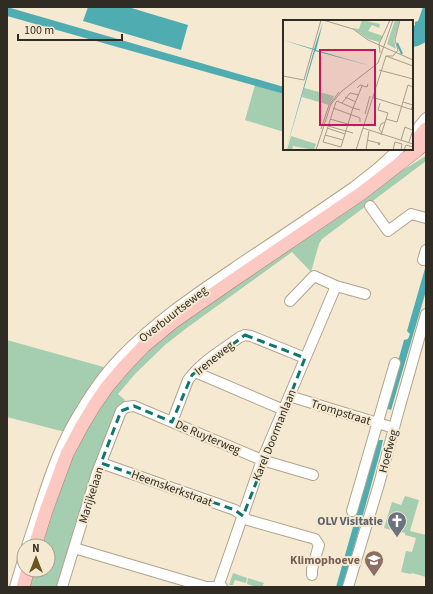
<svg xmlns="http://www.w3.org/2000/svg" width="433" height="594" font-family="'Source Sans 3',sans-serif">
<style>
.green{fill:#a5cdb0}
.water{fill:#4fadb1}
.lines{fill:none;stroke-linecap:round;stroke-linejoin:round}
.minor-casing{stroke:#b0a48d;stroke-width:12}
.major-casing{stroke:#b47b70;stroke-width:14}
.minor{stroke:#fff;stroke-width:10}
.major{stroke:#fcc9c2;stroke-width:13}
.marked{fill:none;stroke:#0f766e;stroke-width:3;stroke-dasharray:8 5;stroke-linejoin:round}
.labels{text-anchor:middle;stroke-width:4;stroke-linejoin:round;paint-order:stroke}
.street-label{font-size:12px;fill:#312c23;stroke:#f5e9d1}
.worship-label{font-size:12px;font-weight:bold;fill:#5b616d;stroke:#f5e9d1;text-anchor:end}
.education-label{font-size:12px;font-weight:bold;fill:#785e54;stroke:#f5e9d1;text-anchor:end}
.inset-river{fill:none;stroke:#4fadb1;stroke-width:2}
.inset-road{fill:none;stroke:#a79d8b;stroke-width:1}
.view{fill:#c2185b;fill-opacity:0.15;stroke:#c2185b;stroke-width:2}
.inset-edge{fill:none;stroke:#312c23;stroke-width:2}
</style>
<rect width="100%" height="100%" fill="#f5e9d1"/>
<path class="green" d="M255 85 284 94V132L245 120Z
M426 156V161L322 239 319 244 311 272 292 252 188 327 165 345 136 373 118 394 125 400 122 405 60 587H30L35 570H48V546H42L53 509 74 451 106 397 142 355 164 336 393 176Z
M7 340 107 368 65 432 7 417Z
M405 496 419 500 410 531 426 535V577L412 573 411 574 401 572 406 551 412 552 416 538 405 535V533L402 532 401 533 384 528 392 502 401 505Z
M233 573 247 578 246 583 235 580 233 585H229Z
M248 578 264 583 262 587H258L247 584Z"/>
<path class="water" d="M7 7 284 87V94L7 16Z
M88 7H128L188 25 181 50 83 21Z
M423 7H426V42L418 46 412 47V29L415 25V22L418 21Z
M426 265V291L391 410 388 409 386 404 404 340 408 339 410 334 407 331Z
M379 440H383L380 453 343 587H336L353 527 356 526 357 522 355 520 376 443Z"/>
<g class="lines">
<g class="minor-casing">
<path id="minor" d="M412 135 426 118
M370 206 388 231 411 214 426 218
M423 260 426 250
M290 301 314 276 336 286 365 294
M195 372 284 410
M289 396 394 428
M172 422 188 380C201 362 222 350 240 337L245 335 251 336 305 358
M101 463 235 510 248 520 315 539 319 545 312 569V575
M352 511 395 363
M27 546C41 505 52 462 73 424 86 401 101 377 120 358 157 319 202 290 246 260 282 236 318 212 354 187L377 169 399 149
M74 548 206 587H222
M15 587 24 557
M62 587 97 473 121 411 126 407 134 406 262 460 313 475
M218 587 262 460 336 286
M348 587 379 484 398 413 426 314"/>
</g>
<g class="major-casing">
<path id="major" d="M412 146 426 129
M35 546 46 511 67 454 82 426 94 406 107 387 124 367 144 346 173 322 235 279 362 193 416 151 426 142
M23 587 28 570"/>
</g>
<use href="#minor" class="minor"/>
<use href="#major" class="major"/>
</g>
<path class="marked" d="M245 335 305 358 243 516 235 510 101 463 121 411 134 406 172 422 192 375Z"/>
<defs>
<g id="church-pin" transform="scale(1)"><path d="M0 17L-7.5 6A9.5 9.5 0 1 1 7.5 6Z" fill="#6b7280" stroke="#f5e9d1"/><path d="M-1.2-6h2.4v3.5h3.3v2.4h-3.3V6h-2.4V-.1h-3.3v-2.4h3.3Z" fill="#fff"/></g>
<g id="school-pin" transform="scale(1)"><path d="M0 17L-7.5 6A9.5 9.5 0 1 1 7.5 6Z" fill="#8d6e63" stroke="#f5e9d1"/><path d="M0-5L7-2L0 1L-7-2ZM-4 1L0 2.5L4 1V4Q0 6-4 4Z" fill="#fff"/></g>
</defs>
<g fill-rule="evenodd">
<use href="#church-pin" x="397" y="521"/>
<use href="#school-pin" x="374" y="560"/>
</g>
<g class="labels">
<g class="street-label">
<text transform="translate(173 314) rotate(-38)" y="4">Overbuurtseweg</text>
<text transform="translate(214 358) rotate(-39)" y="4">Ireneweg</text>
<text transform="translate(341 412) rotate(17)" y="4">Trompstraat</text>
<text transform="translate(274 435) rotate(-68)" y="4">Karel Doormanlaan</text>
<text transform="translate(208 437) rotate(23)" y="4">De Ruyterweg</text>
<text transform="translate(388 451) rotate(-75)" y="4">Hoefweg</text>
<text transform="translate(172 488) rotate(20)" y="4">Heemskerkstraat</text>
<text transform="translate(91 495) rotate(-73)" y="4">Marijkelaan</text>
</g>
<g class="worship-label">
<text x="383" y="525">OLV Visitatie</text>
</g>
<g class="education-label">
<text x="360" y="564">Klimophoeve</text>
</g>
</g>
<g transform="translate(283 20)">
<rect width="130" height="130" fill="#f5e9d1"/>
<path d="M79 0 97 4 96 8 89 5 85 11 100 16 96 22 85 19 69 8 76 9ZM111 0 104 24 112 0H117L111 20 113 29 104 24ZM21 68 51 76 46 85 19 77ZM8 116 33 124 31 130 10 126 9 130H4Z" fill="#a5cdb0"/>
<path d="M40 2 33 30 88 46 32 31 3 130 31 30 0 20 31 29Z" fill="#4fadb1"/>
<path class="inset-river" d="M114 23 119 34"/>
<path class="inset-road" d="M40 0 70 9 85 20 130 40M97 33 96 24 107 0M103 36H110L115 30 112 20 117 0M103 36 130 46M96 50 130 59M0 56 21 60 38 0M74 68 77 65 84 67 85 64M62 77 73 82M89 77 130 90M120 82 130 85 128 90M59 83 67 73 76 75M97 83 95 90 105 93 98 115M50 88 77 98V102M77 90 70 88 54 81 53 82 40 122 58 127 69 91 70 88 79 66M82 94 87 76M47 99 72 106M103 99 114 102 125 65 130 67M45 106 70 113M44 108 62 114M80 108 130 124M38 109 46 85 56 72M99 113 96 109 98 104 102 102M42 115 60 120M84 120 95 123H97L96 125 95 123M118 120 122 107 129 110M126 122 130 110M33 130 48 84 59 71 95 43 110 0M73 130 103 36M83 130 86 111M110 130 112 122 119 124 118 130M121 130 123 125 130 127"/>
<path class="view" d="M37 30H92V105H37Z"/>
<rect width="130" height="130" class="inset-edge"/>
</g>
<rect width="433" height="594" fill="none" stroke="#312c23" stroke-width="16"/>
<g transform="translate(36 558)"><circle r="19" fill="#f5e9d1" stroke="#a79d8b"/>
<path d="M0-3L7 15L0 10L-7 15Z" fill="#675422"/>
<text y="-6" font-size="11" font-weight="bold" text-anchor="middle" fill="#312c23">N</text>
</g>
<path d="M18 34v6h104v-6" fill="none" stroke="#312c23" stroke-width="2"/>
<text x="24" y="34" font-size="12" fill="#312c23" stroke="#f5e9d1" stroke-width="3" paint-order="stroke">100 m</text>
</svg>
